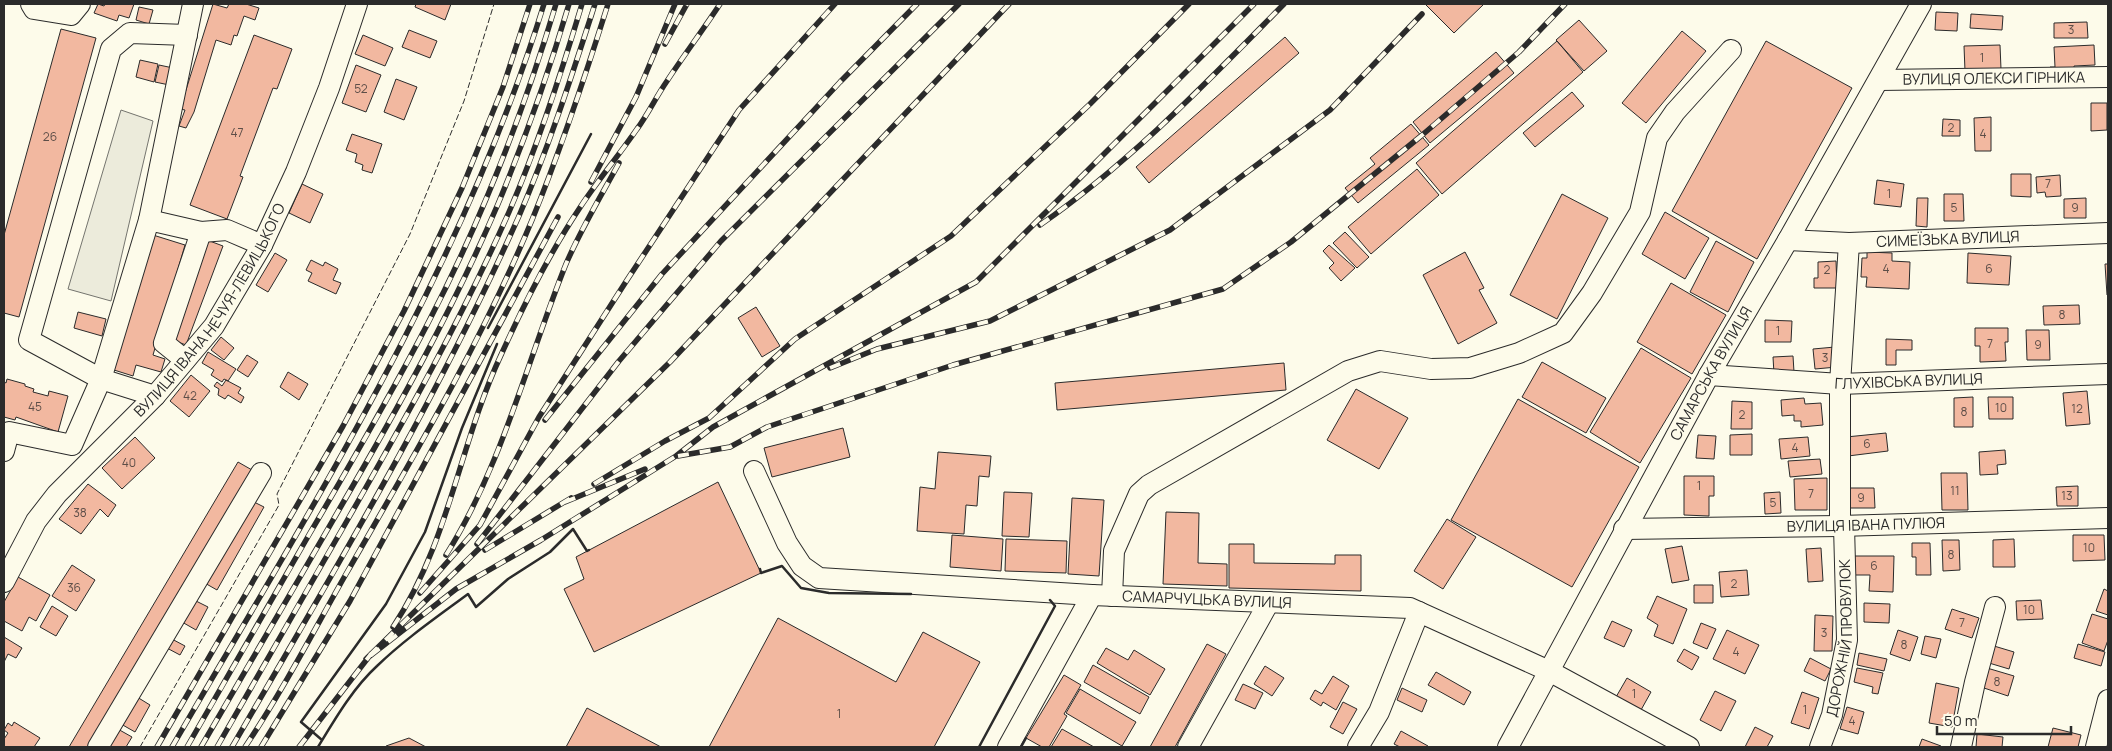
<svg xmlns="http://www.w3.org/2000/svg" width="2112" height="751" font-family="Manrope,sans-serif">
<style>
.green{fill:#ecebdb;stroke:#74746e}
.building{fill:#f2b8a0;stroke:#2b2b2b}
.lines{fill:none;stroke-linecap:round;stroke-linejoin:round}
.minor-casing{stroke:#2b2b2b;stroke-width:22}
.minor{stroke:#fdfbea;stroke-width:20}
.rail-casing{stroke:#2b2b2b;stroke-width:5.5}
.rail{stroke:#fdfbea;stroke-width:4;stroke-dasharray:11;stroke-linecap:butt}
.fence{stroke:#2b2b2b;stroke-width:1;stroke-dasharray:6 2.5;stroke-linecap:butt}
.wall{stroke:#2b2b2b;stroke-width:2.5}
.labels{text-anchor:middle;stroke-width:4;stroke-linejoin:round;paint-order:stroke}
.number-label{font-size:12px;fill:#5d4e48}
.street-label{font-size:15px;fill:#2b2b2b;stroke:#fdfbea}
</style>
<rect width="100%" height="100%" fill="#fdfbea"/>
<path class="green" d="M121 110 153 121 111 301 68 289Z"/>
<path class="building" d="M98 4 104 6 105 4H134L129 18 119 15 117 21 94 13Z
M213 4 227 8 229 4H246L259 8 255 20 244 16 237 36 234 35 231 45 216 40 194 112 186 128 179 126 185 110 180 109Z
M416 4H451L445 20 415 7Z
M1425 4H1484L1454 33Z
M139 7 153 10 149 24 136 20Z
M1936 12 1958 13 1957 31 1935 30Z
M1971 14 2003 16 2002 30 1970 28Z
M1579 20 1607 51 1584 71 1556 40Z
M2087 22 2088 38H2054V23Z
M61 29 96 38 19 317 4 313V235Z
M409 30 437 41 430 58 402 47Z
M1682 31 1706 51 1646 123 1622 103Z
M254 35 292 49 277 89 273 88 240 176 243 177 227 219 190 205Z
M363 35 393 48 385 66 355 54Z
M1285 37 1299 53 1149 183 1136 167Z
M1557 41 1583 72 1442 194 1416 163Z
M1766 41 1852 88 1757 259 1672 211Z
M2000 45 2001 69 1965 71 1964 46Z
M2094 45 2095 65 2074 66V71L2050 72V67H2055L2054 47Z
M1496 52 1514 73 1430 143 1413 122Z
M140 60 158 64 154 82 136 77Z
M159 65 178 69 174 86 155 82Z
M356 65 381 75 366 112 342 103Z
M396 79 417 87 404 120 384 112Z
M1572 92 1584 106 1535 147 1523 133Z
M2091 103H2107V130L2091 131Z
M1991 117V151H1975L1974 118Z
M1943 119 1960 120V136H1942Z
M1411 124 1429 145 1358 203 1345 188 1375 164 1370 158Z
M352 134 382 144 372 173 362 170 363 165 355 162 357 154 346 150Z
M1417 169 1439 195 1371 254 1348 227Z
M2011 174H2031V197L2011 196Z
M2060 175 2061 196 2046 197 2045 192 2037 193 2036 177Z
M1877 180 1904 184 1901 207 1874 204Z
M302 184 323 194 310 223 289 213Z
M1562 194 1608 218 1557 319 1510 295Z
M1944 194H1963L1964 221H1944Z
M1917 198H1928L1927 227 1916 226Z
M2086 198V218H2064V199Z
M1665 212 1709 238 1685 279 1642 254Z
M1345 232 1369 257 1357 268 1333 243Z
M153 235 185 245 153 355 165 359 161 372 136 365 133 376 114 370Z
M207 240 223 246 186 345 170 339Z
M1716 241 1754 262 1728 312 1690 292Z
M1329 245 1355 268 1341 281 1329 268 1334 263 1323 251Z
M1465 252 1484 288 1479 290 1497 323 1458 344 1423 275Z
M1867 252 1892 253V261L1910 262 1909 289 1866 287 1867 277H1861L1862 258H1867Z
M275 253 287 260 268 292 256 285Z
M1968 253 2011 256 2009 285 1967 283Z
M311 260 323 266 325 262 338 269 333 280 341 283 336 294 308 281 312 273 306 270Z
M1836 261 1837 288H1814V278H1818V262Z
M2105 264H2108V295H2107Z
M1671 283 1726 315 1692 374 1637 342Z
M2079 305 2080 324 2044 325 2043 306Z
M756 307 780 346 762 357 738 318Z
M78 312 106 319 102 336 74 328Z
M1765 320 1792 321 1791 342H1765Z
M1975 328H2008V342H2005L2006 361 1980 362V346H1975Z
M2026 330H2049L2050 360H2027Z
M221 337 234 348 224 360 211 350Z
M1886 339 1912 340V350H1896V365H1886Z
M1835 347 1837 367 1815 369 1813 349Z
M1641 348 1691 378 1640 463 1590 432Z
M208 352 236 369 228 381 224 379 222 382 211 375 214 370 202 363Z
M247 355 258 362 248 377 237 370Z
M1793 356 1794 372 1774 374 1773 357Z
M1542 362 1606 398 1586 433 1522 397Z
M1284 363 1286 390 1057 410 1055 383Z
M288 372 308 384 299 400 280 387Z
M191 375 210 391 189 417 170 401Z
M7 379 25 384V386L34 389 33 392 48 396 49 391 68 396 58 432 16 417 15 420 4 417V382L6 383Z
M226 380 241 388 238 393 244 397 241 403 228 395 225 399 218 395 219 389 214 386 217 382 222 386Z
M1356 389 1408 418 1379 469 1327 440Z
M2087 391 2090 424 2066 426 2063 393Z
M1973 397V427H1954V398Z
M1988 397H2013V419H1989Z
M1804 398 1805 404 1821 403 1823 425 1801 427V421H1794V415L1782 416 1781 400Z
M1518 399 1639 467 1572 587 1451 520Z
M1732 401 1752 402V429H1731Z
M843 428 850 457 772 477 764 448Z
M1886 433 1888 451 1848 456 1846 437Z
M1752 434V455H1730V435Z
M1698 435 1716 436 1714 459 1696 458Z
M135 437 155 458 122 489 102 468Z
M1808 437 1810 456 1781 459 1779 439Z
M2005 450 2006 464 1997 465 1998 474 1980 475 1979 452Z
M938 452 991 456 989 477 979 476 977 506 966 505 964 534 917 531 920 487 935 489Z
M1820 459 1822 474 1790 477 1788 461Z
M238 462 252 470 88 747H69Z
M1941 473H1967L1968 510H1942Z
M1684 476H1714V496H1709V516L1684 515Z
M1827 478V510H1795L1794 479Z
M718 482 761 573 594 652 564 589 584 579 576 557Z
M88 484 116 505 108 517 100 509 81 534 59 519Z
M2078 486V506H2057L2056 487Z
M1848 488H1874L1875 508H1849Z
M1004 492 1032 493 1029 537 1002 536Z
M1780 492 1781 513 1765 514 1764 493Z
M1072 498 1104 500 1099 576 1068 574Z
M250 500 264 507 217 590 203 582Z
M1166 512 1199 513 1198 563 1227 564V586L1163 584Z
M1447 519 1476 537 1443 589 1414 571Z
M952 535 1003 539 1001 571 950 567Z
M2073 535H2104L2105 560 2073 561Z
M1006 539 1067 541 1066 573 1005 571Z
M2014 539 2015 567H1993V540Z
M1942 540H1959L1960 570 1943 571Z
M1912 543H1930L1931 575H1916V557H1912Z
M1229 544H1254V563L1335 564V555H1361V591L1229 588Z
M1682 546 1689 580 1672 583 1665 549Z
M1821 548 1823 581 1808 582 1806 549Z
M1854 556H1894L1893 592 1869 591 1870 575H1854Z
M72 565 95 580 76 611 52 596Z
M1747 570 1749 595 1721 597 1719 572Z
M18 577 50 595 36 621 29 617 22 631 4 621V602Z
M1694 585H1713V603H1694Z
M2104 589 2108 591V615L2096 611Z
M1657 596 1687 609 1673 644 1654 636 1658 625 1647 618Z
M194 600 208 607 196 630 182 622Z
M2041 600 2043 619 2017 620 2016 601Z
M1864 603 1890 604 1889 623 1864 622Z
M52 606 68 616 56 636 40 627Z
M1952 609 1979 618 1972 638 1945 629Z
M2092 614 2108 619V640L2104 651 2082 643Z
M1815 615 1833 616 1832 651H1814Z
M778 618 896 682 923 632 980 662 934 747H709Z
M1612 621 1632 630 1624 647 1604 638Z
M1701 623 1716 629 1707 649 1693 643Z
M1727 630 1759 645 1745 674 1713 659Z
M1898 630 1918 637 1910 661 1890 654Z
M1925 636 1941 639 1936 658 1921 654Z
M4 637 22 648 16 658 8 654 4 662Z
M170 638 185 646 180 655 165 647Z
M1207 644 1226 654 1175 747H1150Z
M2078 644 2105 652 2101 666 2074 658Z
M1994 646 2014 652 2009 669 1989 663Z
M1106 648 1128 660 1134 650 1165 669 1150 695 1097 663Z
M1684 649 1699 657 1692 670 1677 661Z
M1859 653 1887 659 1884 671 1857 665Z
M1810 658 1831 669 1825 681 1804 671Z
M1093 665 1149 697 1140 714 1084 682Z
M1265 666 1284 678 1272 696 1254 684Z
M1857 668 1883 673 1878 694 1872 693 1873 687 1854 682Z
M1987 668 2014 676 2008 696 1981 687Z
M1436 672 1471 692 1464 705 1428 685Z
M1064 675 1081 685 1064 714 1067 716 1049 747H1042L1026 738Z
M1333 676 1349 686 1336 710 1323 702 1321 706 1310 699 1315 690 1322 694Z
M1627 678 1651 692 1641 710 1616 697Z
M1936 683 1959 688 1952 727 1929 723Z
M1243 684 1263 693 1255 709 1235 700Z
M1402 688 1427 700 1422 712 1397 700Z
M1080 689 1136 722 1122 746 1066 713Z
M1715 691 1736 701 1721 731 1700 720Z
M1802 692 1819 698 1809 729 1791 723Z
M137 697 150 705 135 732 121 724Z
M1343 702 1357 709 1343 734 1330 727Z
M1847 707 1864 712 1858 734 1840 729Z
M587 708 661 747H566Z
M14 722 40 738 34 747H4V739L8 733 4 730 8 723 12 726Z
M1755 727 1773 736 1767 747H1745Z
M116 728 132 737 126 747H105Z
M2053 728 2081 735 2078 747H2048Z
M1062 729 1094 747H1051Z
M1401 731 1428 746 1427 747H1400L1394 744Z
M1977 734 2003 737 2002 747H1976Z
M409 738 426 747H385L386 746Z
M1922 739 1941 746V747H1919Z"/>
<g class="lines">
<g class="minor-casing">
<g id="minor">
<path d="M31 4 34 9 71 15 80 4"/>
<path d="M193 4 149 220 201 232 227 230 262 245"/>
<path id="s1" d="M1879 80 2108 77"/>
<path id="s2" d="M1788 240 1849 243 2108 233"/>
<path d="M185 360 164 343 201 232"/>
<path id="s3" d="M1709 375 1840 384 2108 374"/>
<path d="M155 396 101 379 29 340 111 49 130 33 187 35"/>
<path d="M4 451 9 432 72 445 101 379 149 220"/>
<path id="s4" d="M754 471 787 543 802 566 819 578 1092 595 1410 608 1549 671 1689 747"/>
<path d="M1840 526V384L1849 243"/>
<path id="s5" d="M1624 529 1840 526 2108 518"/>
<path id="s6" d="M4 582 36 521 57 494 155 396 214 326 262 245 296 172 329 88 357 4"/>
<path d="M1112 596 1114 551 1139 494 1149 485 1348 371 1380 361 1431 369 1470 368 1519 353 1563 333 1592 293 1640 212 1657 138 1675 112 1731 50"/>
<path d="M98 747 261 473"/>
<path d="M1008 747 1092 595"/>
<path d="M1188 747 1269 602"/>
<path d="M1358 747 1379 712 1419 612"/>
<path id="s7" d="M1508 747 1709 375 1788 240 1921 4"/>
<path id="s8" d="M1820 747 1832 715 1847 640 1844 526"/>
<path d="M1961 747 1975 682 1995 607"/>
<path d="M2096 747 2108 700"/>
</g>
</g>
<use href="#minor" class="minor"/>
<g class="rail-casing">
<path id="rail" d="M1009 4 670 362 366 659 456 589 541 540 676 456 713 427 976 282 1254 4
M665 44 687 4
M591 182 636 97 675 4
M1040 225C1131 162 1207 82 1284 4
M830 368 877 349 990 321 1170 230 1330 110 1422 14
M545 420 662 274 840 82 917 4
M678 456 730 447 767 427 953 365 1223 289 1291 242 1421 136 1519 52 1565 4
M594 484 665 441 709 418 795 339 951 236 1090 104 1189 4
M565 502 645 469
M477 544 619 361 721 241 959 4
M485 550 571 498
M446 555C502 466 527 361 566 264 581 229 601 196 619 163
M420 593 480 525 539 417 627 280 739 110 835 4
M393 627C449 543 459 445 501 355 524 304 550 252 581 206 599 179 619 155 637 129 648 114 656 97 667 81 684 55 703 30 720 4
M157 747 343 426 404 311 462 188 503 87 530 4
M172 747C311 508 462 270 544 4
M187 747C228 676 269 605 310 533 350 465 390 396 427 325 480 223 523 114 556 4
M201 747C247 668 294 588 340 508 397 410 453 309 498 204 525 139 549 72 569 4
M217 747C261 671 304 595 348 519 405 419 462 318 509 212 538 145 561 74 582 4
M232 747C333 573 437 400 519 216 549 147 572 75 595 4
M245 747C282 692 313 632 346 574 412 459 481 343 532 220 561 149 585 77 608 4
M261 747 350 601 558 217
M299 747 371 654"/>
</g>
<use href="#rail" class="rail"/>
<path class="fence" d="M140 747 279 505 277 494 410 234 464 101 494 4"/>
<path class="wall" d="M488 328 591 134
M760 569 761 573 782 566 801 588 829 593 911 594
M322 740 301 722 386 604 425 532 462 428 497 344
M318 747C335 719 353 688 377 666 405 639 437 617 468 594L476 607 508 579 550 552 573 529 587 551 589 550
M979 747 1055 606 1050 600
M1021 747 1026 738"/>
</g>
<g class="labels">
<g class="number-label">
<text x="2071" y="34">3</text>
<text x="1982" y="62">1</text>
<text x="361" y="93">52</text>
<text x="1951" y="132">2</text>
<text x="237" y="137">47</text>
<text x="1983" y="138">4</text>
<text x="50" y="141">26</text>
<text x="2048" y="188">7</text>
<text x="1889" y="198">1</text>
<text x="1954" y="212">5</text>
<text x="2075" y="212">9</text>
<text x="1886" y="273">4</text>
<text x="1989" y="273">6</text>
<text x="1827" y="274">2</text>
<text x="2062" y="319">8</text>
<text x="1778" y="335">1</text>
<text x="1990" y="348">7</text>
<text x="2038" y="349">9</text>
<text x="1825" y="362">3</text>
<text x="190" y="400">42</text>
<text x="35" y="411">45</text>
<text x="2001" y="412">10</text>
<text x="2077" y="413">12</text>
<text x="1964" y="416">8</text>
<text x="1742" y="419">2</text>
<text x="1867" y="448">6</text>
<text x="1795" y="452">4</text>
<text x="129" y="467">40</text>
<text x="1699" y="490">1</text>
<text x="1955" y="495">11</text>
<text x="1811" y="498">7</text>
<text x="2067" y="500">13</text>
<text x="1861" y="502">9</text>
<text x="1773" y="507">5</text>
<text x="80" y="517">38</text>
<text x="2089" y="552">10</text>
<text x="1951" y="559">8</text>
<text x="1874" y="570">6</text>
<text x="1734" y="588">2</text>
<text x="74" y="592">36</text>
<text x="2029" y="614">10</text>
<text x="1962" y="627">7</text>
<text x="1824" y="637">3</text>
<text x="1904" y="649">8</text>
<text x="1736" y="656">4</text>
<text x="1997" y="686">8</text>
<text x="1634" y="698">1</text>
<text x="1805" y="714">1</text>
<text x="839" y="718">1</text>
<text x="1852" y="725">4</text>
</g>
<g class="street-label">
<text dy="5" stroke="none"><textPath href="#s1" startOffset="115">ВУЛИЦЯ ОЛЕКСИ ГІРНИКА</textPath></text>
<text dy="5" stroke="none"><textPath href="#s2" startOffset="160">СИМЕЇЗЬКА ВУЛИЦЯ</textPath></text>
<text dy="5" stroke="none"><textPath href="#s6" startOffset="344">ВУЛИЦЯ ІВАНА НЕЧУЯ-ЛЕВИЦЬКОГО</textPath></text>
<text dy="5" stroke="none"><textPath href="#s7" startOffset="425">САМАРСЬКА ВУЛИЦЯ</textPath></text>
<text dy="5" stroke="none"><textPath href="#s3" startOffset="200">ГЛУХІВСЬКА ВУЛИЦЯ</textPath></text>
<text dy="5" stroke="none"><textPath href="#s5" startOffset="242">ВУЛИЦЯ ІВАНА ПУЛЮЯ</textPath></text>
<text dy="5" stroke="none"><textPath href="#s4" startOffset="516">САМАРЧУЦЬКА ВУЛИЦЯ</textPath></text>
<text dy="5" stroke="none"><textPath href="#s8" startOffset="112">ДОРОЖНІЙ ПРОВУЛОК</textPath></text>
</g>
</g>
<rect width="2112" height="751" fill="none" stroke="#2b2b2b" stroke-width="10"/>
<path d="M1937 726v8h134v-8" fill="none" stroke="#2b2b2b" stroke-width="2.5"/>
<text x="1944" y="726" font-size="15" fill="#2b2b2b" stroke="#fdfbea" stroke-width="4" paint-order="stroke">50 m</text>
</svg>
